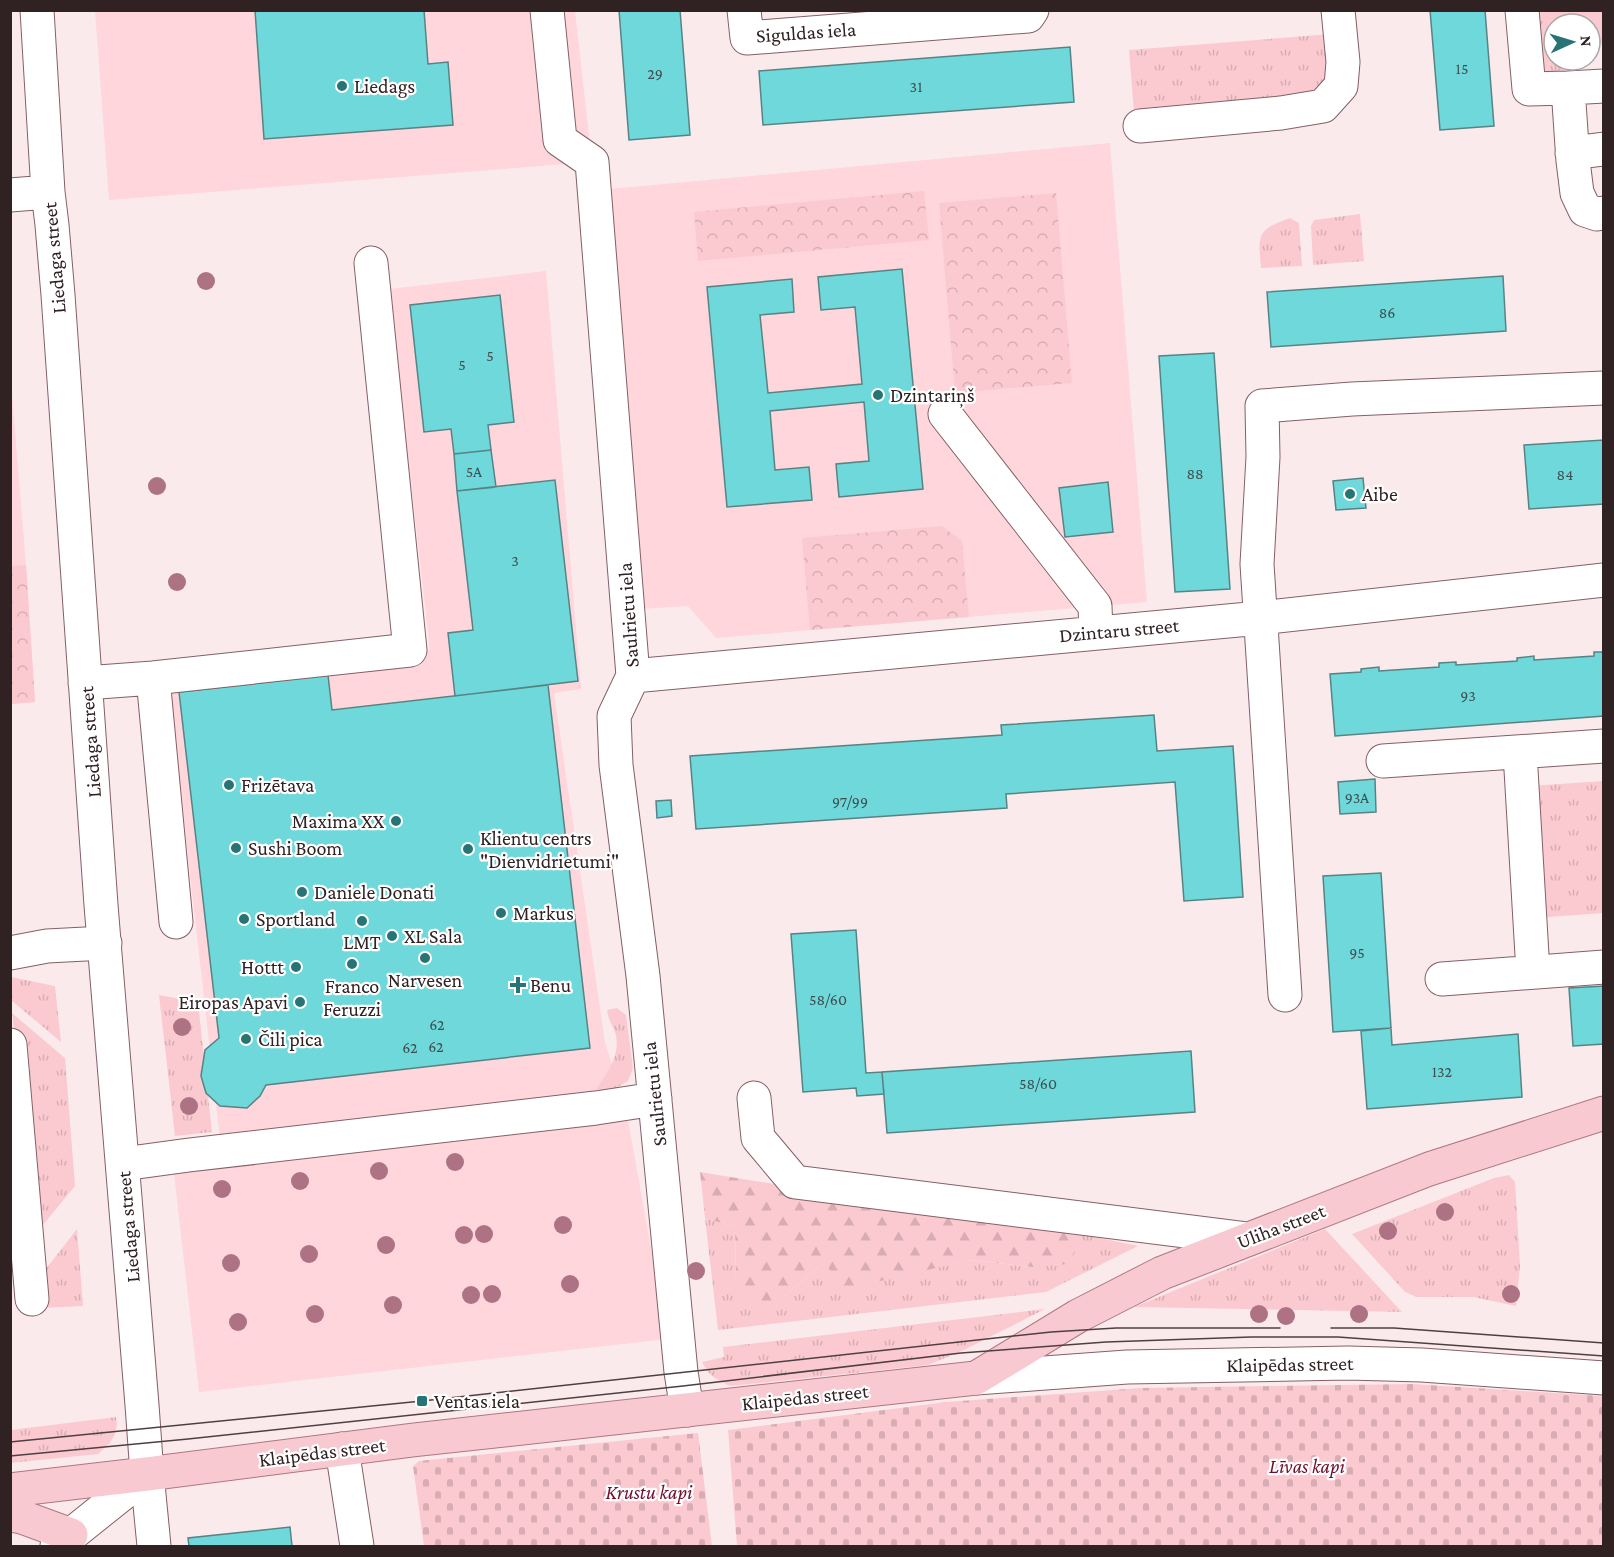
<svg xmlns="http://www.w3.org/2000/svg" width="1614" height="1557" font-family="'Crimson Pro',serif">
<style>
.built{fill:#fed6db}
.grass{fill:url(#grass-tufts)}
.forest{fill:url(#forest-firs)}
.cemetery{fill:url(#cemetery-stones)}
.park{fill:url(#park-crowns)}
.building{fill:#6ed8db;stroke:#588384;stroke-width:1.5}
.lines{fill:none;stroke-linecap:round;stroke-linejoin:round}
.minor-casing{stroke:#836065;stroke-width:35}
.major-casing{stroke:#af7780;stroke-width:35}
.minor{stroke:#fff;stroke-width:33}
.major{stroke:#f8c9d1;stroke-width:33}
.tram{stroke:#4e3f41;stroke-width:1.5}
.tree{fill:#ad7284}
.poi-dot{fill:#287375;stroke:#fff;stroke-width:2}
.labels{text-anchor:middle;stroke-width:4.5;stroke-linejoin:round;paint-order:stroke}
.number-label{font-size:16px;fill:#404f51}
.street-label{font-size:20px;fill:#302123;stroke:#fff}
.poi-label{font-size:20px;fill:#302123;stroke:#fff;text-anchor:start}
.park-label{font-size:20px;font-style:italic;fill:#6e102e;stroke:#fff}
</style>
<defs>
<pattern id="grass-tufts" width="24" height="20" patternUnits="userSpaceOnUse" patternTransform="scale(1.5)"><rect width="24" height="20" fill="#fbcad1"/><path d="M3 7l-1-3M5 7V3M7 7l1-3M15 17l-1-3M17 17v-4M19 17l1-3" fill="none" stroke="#d7adb3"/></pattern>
<pattern id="forest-firs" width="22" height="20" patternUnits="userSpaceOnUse" patternTransform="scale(1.5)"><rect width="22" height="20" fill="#fbcad1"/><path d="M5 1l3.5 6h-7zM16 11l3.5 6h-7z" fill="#d7adb3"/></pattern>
<pattern id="cemetery-stones" width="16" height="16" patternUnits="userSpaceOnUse" patternTransform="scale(1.5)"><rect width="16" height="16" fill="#fbcad1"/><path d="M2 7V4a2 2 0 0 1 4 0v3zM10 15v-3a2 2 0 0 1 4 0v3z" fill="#d7adb3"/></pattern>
<pattern id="park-crowns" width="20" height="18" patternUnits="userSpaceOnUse" patternTransform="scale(1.5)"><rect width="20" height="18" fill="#fbcad1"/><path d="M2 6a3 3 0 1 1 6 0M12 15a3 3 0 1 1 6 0" fill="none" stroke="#d7adb3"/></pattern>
</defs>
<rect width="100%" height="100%" fill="#fbeaec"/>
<path class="built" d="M95 11H575L592 162 109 200Z
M1110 143 1147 602 716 638 688 606 641 609 610 189Z
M546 271 581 689 554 693 605 1042 627 1114 667 1339 199 1392 173 1165 220 1139 168 680 430 650 389 289Z
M10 370 26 565 35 702 11 704Z"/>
<path class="grass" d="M1530 11H1603V44L1590 45V24H1554V60H1563L1565 76 1537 71Z
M1331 34 1336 71 1313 98 1134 113 1129 50Z
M1360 214 1364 261 1313 265 1311 226 1314 220Z
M1290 218 1299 223 1302 266 1261 268C1258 235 1256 230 1290 218Z
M1603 781V913L1536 918 1530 786Z
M11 977 55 986 61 1042 12 1001Z
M159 995 198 1002 212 1132 175 1136Z
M617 1008 626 1015 633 1068 628 1081 616 1088 596 1090C607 1072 622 1055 615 1032 612 1024 608 1019 607 1010Z
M12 1013 65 1058 75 1186 38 1231Z
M1509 1175 1515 1182 1520 1265 1516 1306 1473 1297H1417L1405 1292 1352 1234 1494 1178Z
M705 1218 735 1227 736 1281 782 1298 824 1263 919 1271 970 1260 1032 1267 1081 1234 1138 1246 1046 1292 718 1330Z
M77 1229 83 1306 40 1308 38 1279Z
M1325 1229 1402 1312 1134 1307Z
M1045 1309 964 1350 928 1365 731 1386C715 1379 710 1377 702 1362L724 1357 723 1347Z
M116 1417 117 1425 114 1436 109 1444 98 1454 11 1463V1430Z"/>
<path class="forest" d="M700 1172 1081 1234 1069 1264 1032 1267 970 1260 846 1289 824 1263 782 1298 749 1306 736 1281 735 1227 705 1218Z"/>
<path class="cemetery" d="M1412 1384 1603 1396V1546H737L728 1430 946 1402 1141 1388Z
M698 1433 712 1546H424L413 1466 419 1461Z"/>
<path class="park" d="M924 191 929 240 698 261 694 212Z
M1056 193 1072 383 955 393 939 203Z
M942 526 962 541 969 617 810 630 802 538Z
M26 565 35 702 11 704V566Z"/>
<path class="building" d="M255 10H424L428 64 448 62 453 125 264 139Z
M619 10H680L690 135 629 140Z
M1430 10H1485L1494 126 1440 130Z
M1070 47 1074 102 763 125 759 71Z
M902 269 923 489 839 497 836 464 869 461 864 402 770 411 775 470 809 467 812 500 727 507 707 287 792 279 794 312 760 315 768 393 862 384 855 307 821 310 818 277Z
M1503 276 1506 331 1271 347 1267 292Z
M500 295 514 422 488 425 491 450 454 454 451 429 424 432 410 305Z
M1214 353 1230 589 1175 592 1159 356Z
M1604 440V504L1529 509 1524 445Z
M491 450 496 487 457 491 454 454Z
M1363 478 1366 508 1336 510 1333 481Z
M555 480 578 681 455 696 448 633 473 630 457 491Z
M1108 482 1113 532 1065 537 1059 488Z
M1594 652H1604V716L1335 736 1330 674 1361 672V669L1379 667V671L1439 667V663L1456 662V665L1517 661V658L1534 656V660L1594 656Z
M328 675 332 710 548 685 590 1048 266 1085 260 1096 247 1108 220 1106 206 1093 201 1076 205 1050 219 1038 179 692Z
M1154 715 1157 751 1233 746 1243 897 1184 901 1175 782 1006 794 1007 808 696 829 690 756 1002 735 1001 725Z
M1375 779 1376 812 1340 814 1338 782Z
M671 800 672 816 657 818 656 801Z
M1381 873 1391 1028 1333 1032 1323 876Z
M856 930 866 1073 882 1072 884 1094 857 1096 856 1088 803 1092 791 934Z
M1604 986V1044L1573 1046 1569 988Z
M1391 1028 1392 1045 1518 1034 1522 1097 1367 1109 1361 1031Z
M1191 1051 1195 1112 887 1133 882 1072Z
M290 1527 292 1546H189L188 1538Z"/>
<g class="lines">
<g class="minor-casing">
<path id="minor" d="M37 10 48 192 52 225 58 295 101 905 142 1405 147 1474 154 1546
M547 10 560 140 592 162 633 676 614 716 616 765 643 976 681 1372 687 1410
M744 10 747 38 1028 16 1032 10
M1522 10 1529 89 1568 88 1573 161 1577 193 1585 210 1597 214 1604 213
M1568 88 1604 86
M1140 126 1281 113 1323 106 1341 86 1343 62 1338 10
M1572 153 1604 149
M10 195 48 192
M945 414 1095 606 1096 632
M633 676 1260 618 1604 580
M153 678 176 922
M85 683 153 678 410 650 371 263
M1520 753 1533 972
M1383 761 1604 746
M10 953 47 946 105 943
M1442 979 1604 967
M1285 995 1257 564 1263 457 1262 406 1352 399 1604 388
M10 1045 32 1299
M754 1098 758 1138 795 1182 1248 1239
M123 1164 189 1155 596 1108 655 1099
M976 1378 1127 1367 1348 1363 1422 1365 1604 1378
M342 1449 357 1546
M57 1546 147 1474"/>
</g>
<g class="major-casing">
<path id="major" d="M10 1490 147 1474 413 1440 976 1378 1078 1316 1162 1273 1429 1169 1604 1113
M10 1515 22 1517 71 1535"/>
</g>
<use href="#minor" class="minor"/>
<use href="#major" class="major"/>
<path class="tram" d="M1331 1328H1394L1604 1343
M10 1442 422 1401 1051 1332 1116 1328H1280
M10 1456 188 1439 683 1386 961 1353 1106 1342 1251 1337H1338L1604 1356"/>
</g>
<g class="tree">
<circle cx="206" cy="281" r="9"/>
<circle cx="157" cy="486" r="9"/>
<circle cx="177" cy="582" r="9"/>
<circle cx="182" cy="1027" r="9"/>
<circle cx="189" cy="1106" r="9"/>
<circle cx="455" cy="1162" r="9"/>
<circle cx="379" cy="1171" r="9"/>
<circle cx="300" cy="1181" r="9"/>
<circle cx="222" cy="1189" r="9"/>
<circle cx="1445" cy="1212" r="9"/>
<circle cx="563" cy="1225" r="9"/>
<circle cx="1388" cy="1231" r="9"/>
<circle cx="484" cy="1234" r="9"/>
<circle cx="464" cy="1235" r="9"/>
<circle cx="386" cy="1245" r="9"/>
<circle cx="309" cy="1254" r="9"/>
<circle cx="231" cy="1263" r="9"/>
<circle cx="696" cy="1271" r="9"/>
<circle cx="570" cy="1284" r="9"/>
<circle cx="492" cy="1294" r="9"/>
<circle cx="1511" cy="1294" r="9"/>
<circle cx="471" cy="1295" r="9"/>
<circle cx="393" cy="1305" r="9"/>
<circle cx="315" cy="1314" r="9"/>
<circle cx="1259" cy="1314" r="9"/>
<circle cx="1359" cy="1314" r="9"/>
<circle cx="1286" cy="1316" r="9"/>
<circle cx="238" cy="1322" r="9"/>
</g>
<g class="poi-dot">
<circle cx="342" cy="86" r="6"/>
<circle cx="878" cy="395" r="6"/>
<circle cx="1350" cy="494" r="6"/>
<circle cx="229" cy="785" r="6"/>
<circle cx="396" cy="821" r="6"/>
<circle cx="236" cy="848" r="6"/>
<circle cx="468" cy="849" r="6"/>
<circle cx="302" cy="892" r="6"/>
<circle cx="501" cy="913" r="6"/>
<circle cx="244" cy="919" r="6"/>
<circle cx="362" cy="921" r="6"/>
<circle cx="392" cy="936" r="6"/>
<circle cx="425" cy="958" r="6"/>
<circle cx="352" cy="964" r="6"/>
<circle cx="296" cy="967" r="6"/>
<path d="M515 976h6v6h6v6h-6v6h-6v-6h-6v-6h6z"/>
<circle cx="300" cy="1002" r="6"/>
<circle cx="246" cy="1039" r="6"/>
<rect x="416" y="1395" width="12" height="12" rx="3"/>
</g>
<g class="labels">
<g class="number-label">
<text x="1462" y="74">15</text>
<text x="655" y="79">29</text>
<text x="916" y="92">31</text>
<text x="1387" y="318">86</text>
<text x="490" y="361">5</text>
<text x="462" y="370">5</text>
<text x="474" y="477">5A</text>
<text x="1195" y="479">88</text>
<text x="1565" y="480">84</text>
<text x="515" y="566">3</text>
<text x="1468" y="701">93</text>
<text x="1357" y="803">93A</text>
<text x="850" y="807">97/99</text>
<text x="1357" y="958">95</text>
<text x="828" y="1005">58/60</text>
<text x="437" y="1030">62</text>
<text x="436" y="1052">62</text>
<text x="410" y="1053">62</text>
<text x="1442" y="1077">132</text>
<text x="1038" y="1089">58/60</text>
</g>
<g class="street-label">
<text transform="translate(806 32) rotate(-4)" y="7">Siguldas iela</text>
<text transform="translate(54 258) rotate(-95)" y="7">Liedaga street</text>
<text transform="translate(628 615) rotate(-94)" y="7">Saulrietu iela</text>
<text transform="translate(1119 630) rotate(-5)" y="7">Dzintaru street</text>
<text transform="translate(90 742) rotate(-94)" y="7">Liedaga street</text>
<text transform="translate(654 1094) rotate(-96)" y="7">Saulrietu iela</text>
<text transform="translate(1281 1226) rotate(-21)" y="7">Uliha street</text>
<text transform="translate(128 1227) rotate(-95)" y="7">Liedaga street</text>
<text transform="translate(1290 1364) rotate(-1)" y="7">Klaipēdas street</text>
<text transform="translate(805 1397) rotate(-6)" y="7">Klaipēdas street</text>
<text transform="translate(322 1452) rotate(-7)" y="7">Klaipēdas street</text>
</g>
<g class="poi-label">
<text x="354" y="93">Liedags</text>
<text x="890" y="402">Dzintariņš</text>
<text x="1362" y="501">Aibe</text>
<text x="241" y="792">Frizētava</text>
<text x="384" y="828" text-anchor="end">Maxima XX</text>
<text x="480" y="845">Klientu centrs<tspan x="480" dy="23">"Dienvidrietumi"</tspan></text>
<text x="248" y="855">Sushi Boom</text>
<text x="314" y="899">Daniele Donati</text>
<text x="513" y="920">Markus</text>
<text x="256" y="926">Sportland</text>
<text x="404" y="943">XL Sala</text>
<text x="362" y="949" text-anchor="middle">LMT</text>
<text x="284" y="974" text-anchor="end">Hottt</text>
<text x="425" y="987" text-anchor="middle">Narvesen</text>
<text x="530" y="992">Benu</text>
<text x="352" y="993" text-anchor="middle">Franco<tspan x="352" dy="23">Feruzzi</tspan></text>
<text x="288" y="1009" text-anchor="end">Eiropas Apavi</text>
<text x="258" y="1046">Čili pica</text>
<text x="434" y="1408">Ventas iela</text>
</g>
<g class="park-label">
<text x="1307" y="1473">Līvas kapi</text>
<text x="649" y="1499">Krustu kapi</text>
</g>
</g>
<rect width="1614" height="1557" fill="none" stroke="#302123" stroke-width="24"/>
<g transform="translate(1572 42) rotate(86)"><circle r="28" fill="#ffffff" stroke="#aca6a7" stroke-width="1.5"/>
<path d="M0-4.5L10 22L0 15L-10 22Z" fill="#287375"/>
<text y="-9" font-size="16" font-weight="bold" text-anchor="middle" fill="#302123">N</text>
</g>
</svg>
